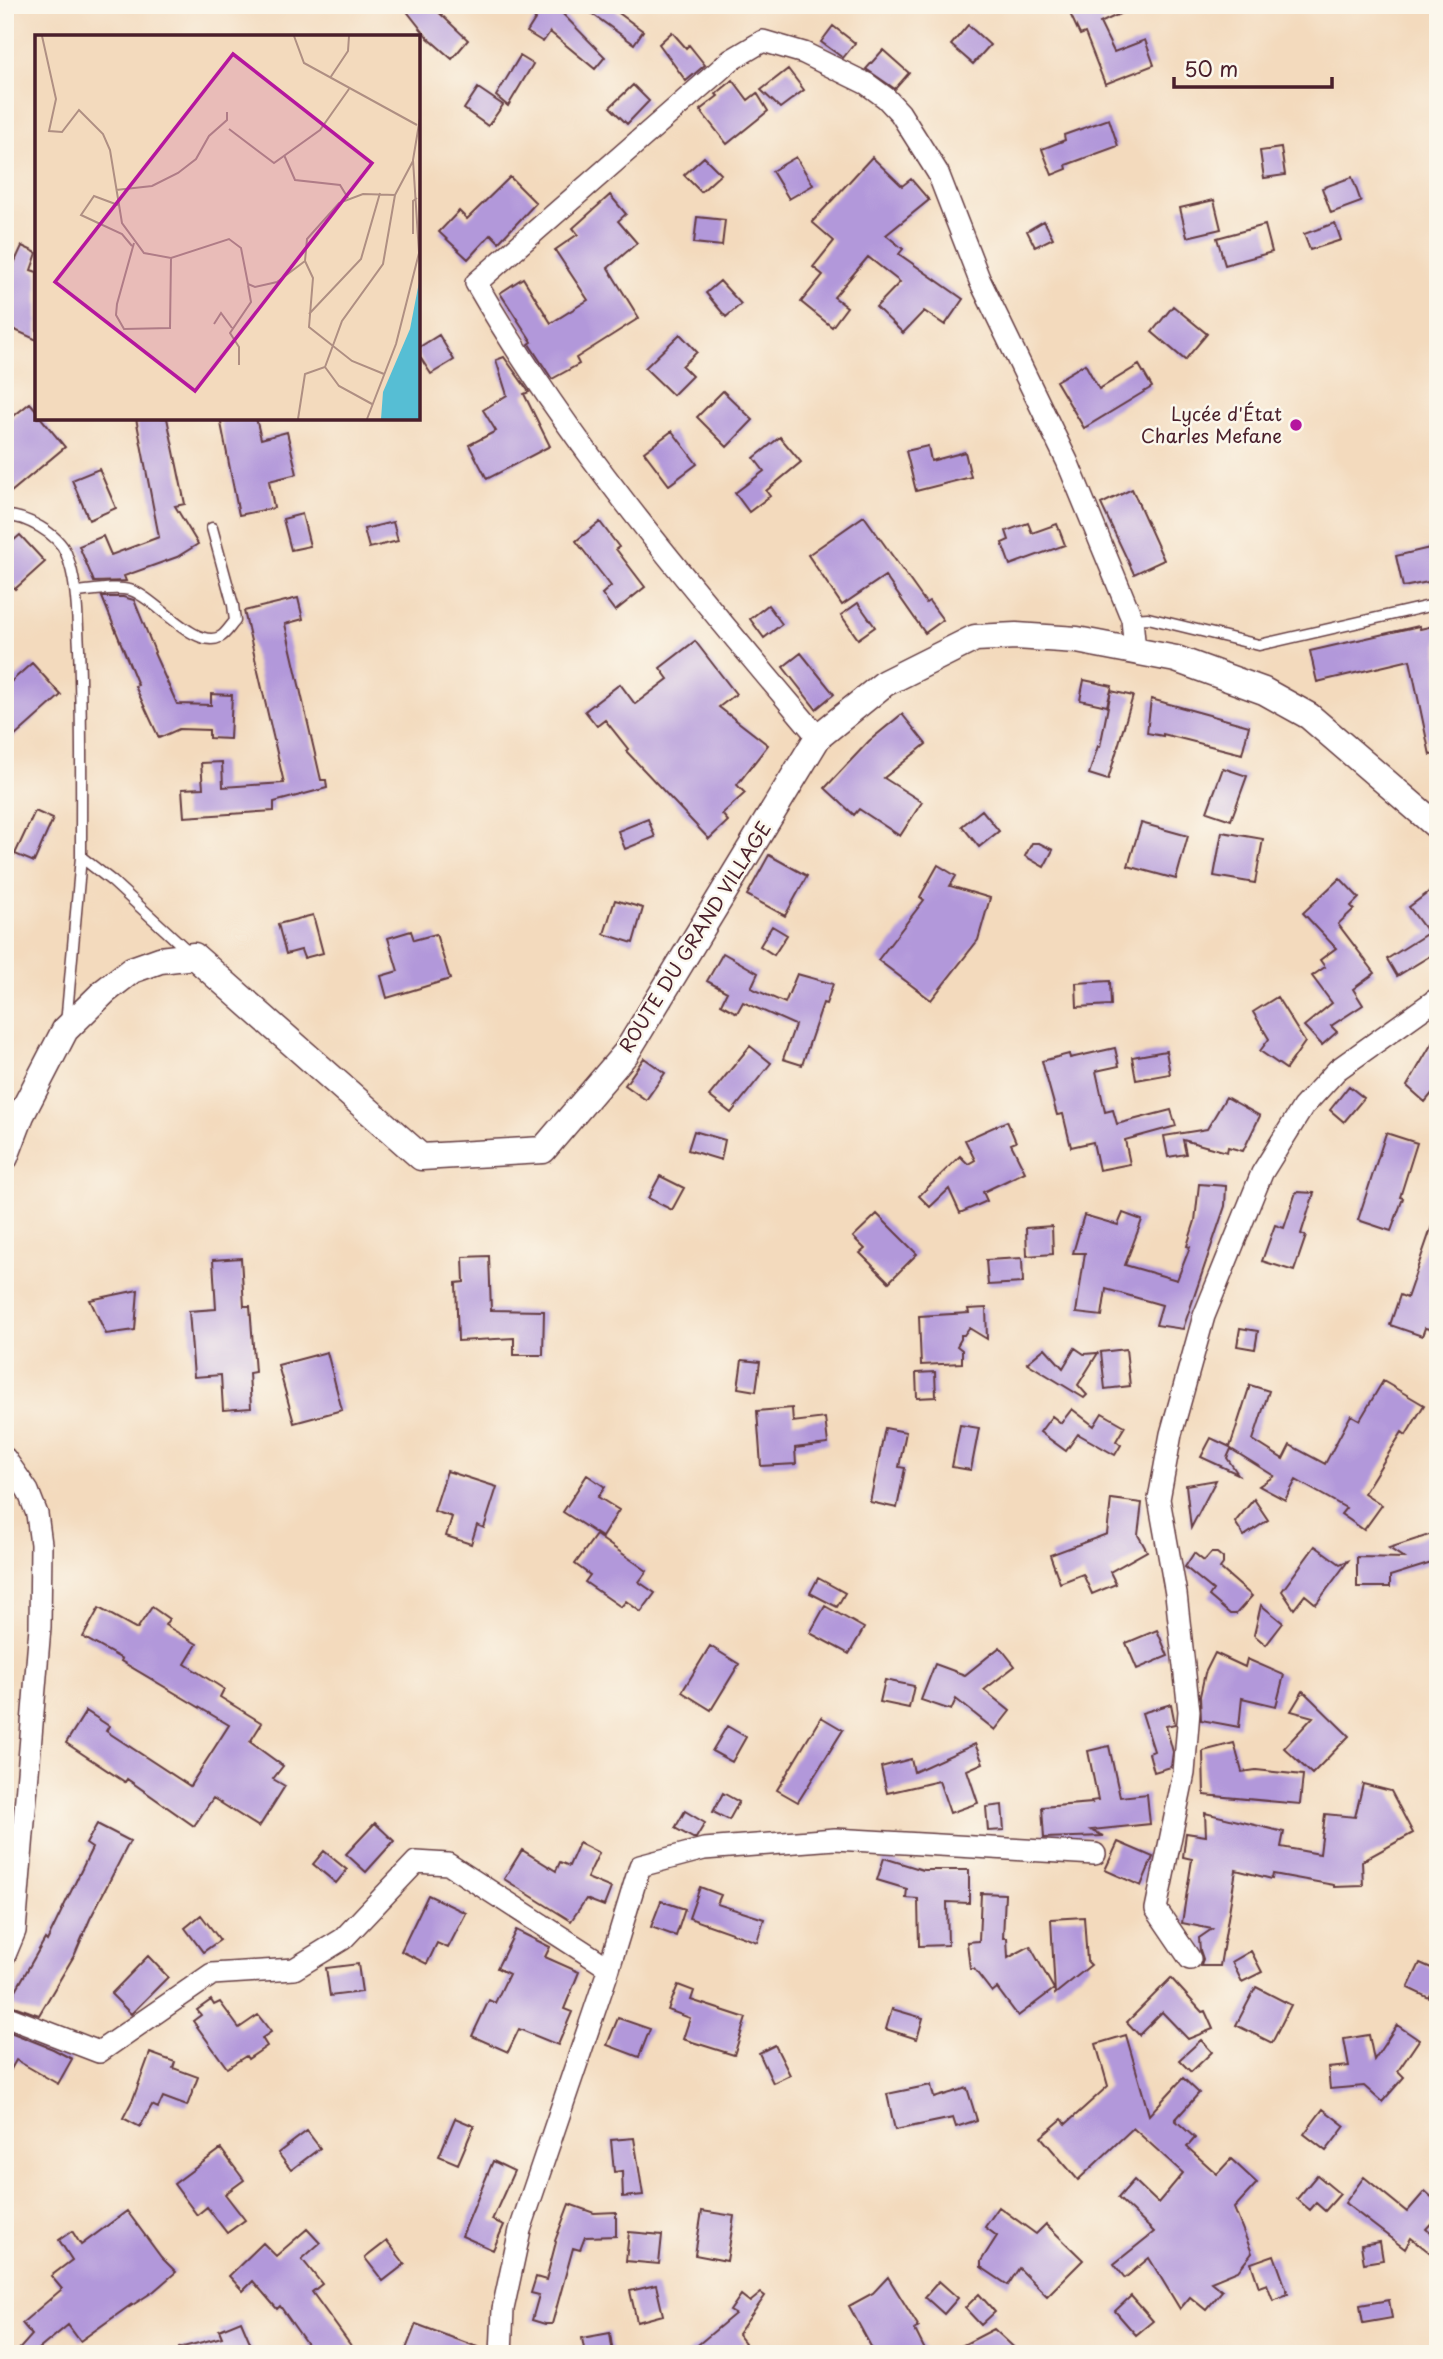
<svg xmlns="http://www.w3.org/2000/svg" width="1443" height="2359" font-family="'Playpen Sans',sans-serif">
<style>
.building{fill:#b298da}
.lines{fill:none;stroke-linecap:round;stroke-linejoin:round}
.service-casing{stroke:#633b41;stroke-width:13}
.minor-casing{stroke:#633b41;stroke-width:24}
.tertiary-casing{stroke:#633b41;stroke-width:29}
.service{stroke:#fff;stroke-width:10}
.minor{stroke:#fff;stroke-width:21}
.tertiary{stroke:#fff;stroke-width:26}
.poi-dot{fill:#b5179e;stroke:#fbf7ec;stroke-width:2.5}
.labels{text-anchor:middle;stroke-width:5;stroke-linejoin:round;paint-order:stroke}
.poi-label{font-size:19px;fill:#4a1f2b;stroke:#fbf7ec;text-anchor:end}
.street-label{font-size:19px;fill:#4a1f2b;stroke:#fbf7ec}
.inset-road{fill:none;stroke:#af8f83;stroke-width:2}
.view{fill:#b5179e;fill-opacity:0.15;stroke:#b5179e;stroke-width:3.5}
.inset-edge{fill:none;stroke:#4a1f2b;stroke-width:3.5}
</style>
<rect width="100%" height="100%" fill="#fbf7ec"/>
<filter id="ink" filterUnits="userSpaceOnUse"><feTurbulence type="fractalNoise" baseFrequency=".0143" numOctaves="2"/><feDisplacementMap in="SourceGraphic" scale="14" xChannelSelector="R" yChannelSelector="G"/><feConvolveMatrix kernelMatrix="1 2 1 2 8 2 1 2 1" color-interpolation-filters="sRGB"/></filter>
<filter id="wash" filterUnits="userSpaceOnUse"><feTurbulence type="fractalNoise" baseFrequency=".00686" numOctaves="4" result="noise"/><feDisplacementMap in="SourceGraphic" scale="28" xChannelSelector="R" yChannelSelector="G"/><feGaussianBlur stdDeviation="1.57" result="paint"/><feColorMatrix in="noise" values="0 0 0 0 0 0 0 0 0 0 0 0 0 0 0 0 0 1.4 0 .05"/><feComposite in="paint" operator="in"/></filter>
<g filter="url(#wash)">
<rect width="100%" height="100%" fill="#f3dabd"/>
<g id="blocks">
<path class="building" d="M402 5H431L468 40 452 59 428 38Z
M544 5H554L605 57 595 69 550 32 543 42 527 32Z
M580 5H608L643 31 634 44Z
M1066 5H1139L1100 23 1114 52 1145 40 1154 65 1105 84 1085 33 1080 35Z
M968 25 990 45 973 64 951 45Z
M833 26 855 43 843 58 821 42Z
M672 32 686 48 689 45 705 65 686 81 659 44Z
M883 50 909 73 895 89 866 69Z
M520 56 533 64 508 106 496 96Z
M788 69 804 90 780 108 761 90Z
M733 80 748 100 757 93 768 111 727 144 700 110 718 96 716 94Z
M633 85 649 101 627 124 610 107Z
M478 88 503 105 488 126 464 109Z
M1109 119 1118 146 1066 165 1067 169 1052 175 1042 149 1065 140 1064 135Z
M1281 148 1285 175 1264 178 1260 151Z
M704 157 721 174 701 192 684 175Z
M796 157 813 185 789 199 772 171Z
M872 157 902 186 911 179 929 200 886 235 903 249 899 254 963 299 945 325 924 311 903 333 876 307 900 282 868 257 834 297 847 307 832 327 801 302 823 275 813 267 834 241 812 222Z
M510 177 536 203 499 242 491 234 468 259 439 232 459 211 467 219Z
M1352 177 1361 202 1331 213 1322 188Z
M610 195 626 214 618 221 637 243 608 268 639 318 576 358 579 364 552 379 529 344 532 342 500 293 523 278 551 323 588 300 555 250 578 234 573 228Z
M1214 200 1221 229 1187 237 1180 208Z
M697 217 725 220 722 246 694 243Z
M1044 221 1053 238 1035 247 1027 231Z
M1335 223 1341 240 1310 250 1304 234Z
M1265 225 1272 252 1225 265 1217 238Z
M22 246 37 253 31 270 37 272V340L6 326 11 317 5 314V283Z
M720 281 741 304 726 317 706 293Z
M1173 306 1207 334 1185 360 1152 332Z
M680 334 697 352 682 366 692 376 673 395 645 368Z
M439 335 454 360 431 374 418 354V348Z
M504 357 529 392 524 394 550 446 487 479 469 445 496 431 483 410 507 395 496 360Z
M1085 364 1099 389 1139 365 1152 387 1084 428 1056 381Z
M723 391 753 420 727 447 697 417Z
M30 403 37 411V418H41L65 447 5 497V423Z
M136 418H167L185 504 175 506 198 544 177 557 124 576 126 581 94 582 79 546 103 536 111 555 159 537Z
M220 418H256L261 439 287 432 297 474 269 481 274 508 239 515Z
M672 431 697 464 669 485 644 452Z
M780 437 801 462 766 491 770 496 749 512 735 493 764 471 754 458Z
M928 446 931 461 965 452 971 477 916 491 906 451Z
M99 469 116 508 89 520 72 480Z
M1132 489 1164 560 1134 574 1101 504Z
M302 514 310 546 291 550 283 519Z
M864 516 926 603 929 601 943 620 925 633 885 576 842 605 808 555Z
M393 522 398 541 369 548 364 529Z
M600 522 619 547 616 549 645 587 615 611 602 594 611 586 576 541Z
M1028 523 1032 533 1057 524 1065 545 1010 565 1002 543 1009 540 1006 531Z
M20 535 45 562 15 589 5 578V548Z
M1438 546V580L1403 587 1396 556Z
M102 597H123L134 600 155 652 154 653 177 704 211 705V694L232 695 230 739 209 738V730L179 729 159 738 135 686 138 685Z
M298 598 303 619 285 624 321 780H326L327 788 274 802V811L184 817 182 789 203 788 201 763 222 762 223 787 284 783 244 611Z
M858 603 875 627 858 639 841 615Z
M768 605 782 624 764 638 750 619Z
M1438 625V754L1430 755 1410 660 1317 682 1310 651 1419 626 1420 629Z
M695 641 736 694 719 707 768 745 737 785 745 793 722 814 728 821 709 839 626 751 628 749 605 720 597 726 585 711 620 684 635 704 668 679 660 668Z
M801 653 834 694 816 709 783 667Z
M32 663 61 695 5 745V687Z
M1084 680 1112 686 1107 706 1080 700Z
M1111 691 1133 696 1108 780 1089 774 1098 746 1100 747Z
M1151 699 1249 726 1242 754 1163 734V736L1147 733Z
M902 714 926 744 884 778 922 802 900 836 859 809 854 815 825 788 869 741Z
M1223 768 1247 776 1231 820 1207 812Z
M982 810 999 831 979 847 962 826Z
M35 811 53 819 34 862 15 854Z
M648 819 655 837 625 849 618 831Z
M1141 823 1188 836 1176 879 1128 866Z
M1222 832 1263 839 1255 883 1214 876Z
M1032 843H1039L1053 850 1044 867 1025 856Z
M769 855 807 876 785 916 747 895Z
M938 865 956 876 950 886 990 898 978 940 931 1000 878 960 924 900 920 897Z
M1340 878 1359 898 1351 906 1354 909 1338 924 1375 973 1353 989 1363 1005 1331 1026 1337 1032 1322 1045 1304 1026 1332 1003 1312 976 1325 967 1320 960 1336 948 1303 913Z
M1429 892 1438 904V951L1397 976 1387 959 1428 933 1409 907Z
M615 900 643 908 633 943 604 934Z
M313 915 323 953 304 958 301 950 286 954 278 924Z
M772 926 787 935 774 955 760 946Z
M411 931 414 940 436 934 450 979 387 998 381 976 398 971 388 938Z
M723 953 758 973 751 988 785 1003 797 974 833 984 826 1004 823 1003 802 1065 783 1059 795 1025 743 1002 737 1013 721 1004 727 992 707 981Z
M1110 981 1111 1005 1077 1007 1076 983Z
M1277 997 1305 1042 1286 1069 1260 1051 1269 1039 1253 1012Z
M1438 1033V1086L1425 1102 1407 1086Z
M750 1046 771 1063 731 1113 709 1096Z
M1115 1048 1119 1066 1096 1071 1105 1112 1113 1110 1117 1124 1171 1110 1176 1126 1125 1140 1130 1164 1099 1170 1093 1142 1071 1147 1063 1114 1057 1115 1042 1061 1069 1054 1070 1058Z
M1166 1051 1170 1074 1136 1080 1132 1057Z
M644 1058 665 1073 646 1100 625 1085Z
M1349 1086 1364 1098 1344 1122 1330 1110Z
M1226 1097 1260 1116 1243 1151 1228 1147 1227 1152 1183 1140 1186 1154 1168 1157 1164 1136 1207 1129Z
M1007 1121 1016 1142 1011 1144 1025 1172 983 1192 987 1201 960 1213 949 1189 930 1207 919 1196 960 1156 968 1164 975 1160 965 1140Z
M694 1131 725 1140 721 1160 688 1150Z
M1386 1133 1417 1143 1400 1197 1403 1198 1391 1231 1358 1220Z
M660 1176 684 1188 672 1210 648 1198Z
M1199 1184 1226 1186 1225 1206 1183 1329 1156 1325 1162 1305 1106 1289 1102 1316 1076 1313 1085 1253H1073L1084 1215 1118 1225 1123 1213 1142 1220 1125 1265 1177 1280 1190 1247 1187 1246 1195 1221Z
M1296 1192 1314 1193 1301 1234 1306 1236 1294 1271 1262 1261 1275 1225 1284 1228Z
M877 1214 917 1254 889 1282 860 1253 865 1249 853 1237Z
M1435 1217H1438V1331L1425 1328 1422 1336 1390 1325 1400 1295 1407 1298Z
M1052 1226 1053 1254 1027 1256 1026 1228Z
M489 1256 491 1310 544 1311 543 1355H514V1338L458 1341 456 1283 464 1282 463 1257Z
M241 1258 244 1306H250L255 1372 249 1373 251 1408 223 1410 221 1375 194 1377 189 1311 216 1309 213 1260Z
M1022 1258 1023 1283 988 1285 986 1260Z
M138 1290 135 1330 106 1334 90 1300Z
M986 1308 987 1339 969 1328 964 1335H961V1339L957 1346 962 1350V1363L921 1365 919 1316 969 1313 968 1309Z
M1240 1328 1258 1331 1255 1349 1237 1346Z
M1045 1348 1063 1368 1075 1348 1084 1354 1098 1353 1078 1385 1087 1395 1084 1398 1027 1363Z
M1126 1349 1130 1386 1105 1389 1101 1352Z
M327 1352 342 1410 294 1423 278 1365Z
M742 1360 760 1362 756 1391 738 1388Z
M935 1372 936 1397 917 1398 916 1373Z
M1383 1381 1424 1405 1406 1435 1402 1432 1364 1493 1382 1505 1364 1530 1341 1514 1346 1508 1296 1480 1285 1500 1259 1486 1274 1476 1231 1449 1227 1458 1238 1474 1201 1457 1211 1438 1230 1447 1250 1385 1269 1391 1253 1440 1283 1459 1290 1445 1325 1464 1351 1415 1360 1420Z
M792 1408 793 1422 825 1418 828 1444 795 1448 796 1464 761 1466 757 1411Z
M1072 1409 1094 1426 1102 1413 1125 1426 1116 1441 1121 1445 1115 1455 1078 1434 1066 1451 1040 1432 1052 1416 1061 1423Z
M960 1425 979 1428 971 1470 952 1467Z
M885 1428 906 1432 899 1467 905 1468 897 1508 870 1502Z
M447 1471 497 1487 484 1528 477 1525 471 1544 446 1536 452 1517 434 1511Z
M587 1475 605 1487 598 1497 619 1510 602 1537 563 1512Z
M1216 1480 1191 1528 1186 1485Z
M1111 1499 1142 1503 1138 1535 1147 1551 1110 1572 1116 1584 1092 1594 1083 1574 1060 1583 1050 1555 1107 1534Z
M1254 1499 1268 1520 1244 1536 1235 1522Z
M1432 1534 1438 1561 1390 1576V1587H1357V1557L1404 1558 1389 1548Z
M596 1535 647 1571 639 1582 655 1593 641 1612 626 1601 621 1607 585 1582 590 1575 575 1564Z
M1315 1546 1340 1564 1348 1561 1316 1604 1305 1595 1294 1609 1282 1591Z
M1194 1553 1204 1561 1211 1553H1217L1223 1558V1564L1220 1568 1252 1596 1236 1614H1230L1209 1596 1213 1590 1185 1567Z
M818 1578 845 1593 837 1607 810 1593Z
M1261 1605 1283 1623 1266 1645 1254 1635Z
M825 1606 864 1628 849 1654 810 1633Z
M152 1607 169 1619 165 1625 197 1644 185 1664 224 1689 220 1697 262 1723 250 1742 283 1766 273 1779 285 1786 259 1827 213 1798 194 1826 127 1779 125 1782 66 1743 86 1711 109 1726 106 1731 190 1786 229 1725 121 1661 122 1659 83 1637 99 1608 137 1629Z
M1157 1630 1168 1656 1137 1669 1126 1643Z
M710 1646 739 1664 711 1710 682 1692Z
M1000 1647 1015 1666 984 1690 1010 1711 995 1730 956 1699 951 1710 921 1700 935 1664 965 1675Z
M1215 1653 1245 1667 1247 1659 1284 1675 1276 1706 1242 1698 1239 1727 1201 1720 1200 1696 1205 1673Z
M885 1680 914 1686 909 1708 880 1702Z
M1303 1691 1349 1736 1312 1774 1284 1748 1313 1717 1291 1711Z
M1171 1704 1175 1724 1166 1726 1173 1752 1171 1767 1154 1772 1149 1753 1154 1751 1142 1713Z
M821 1717 843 1730 798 1802 777 1790Z
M727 1726 746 1737 732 1762 712 1751Z
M1234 1743 1242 1772 1256 1770 1303 1775 1300 1804 1204 1795 1203 1751Z
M975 1744 983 1763 967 1770 978 1803 950 1813 939 1781 887 1793 881 1767 911 1759 914 1772Z
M1109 1746 1120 1797 1147 1794 1150 1824 1091 1830 1104 1836 1044 1838 1042 1807 1092 1803 1091 1801 1098 1800 1088 1751Z
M1363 1784 1391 1791 1413 1833 1362 1861 1363 1886 1334 1887V1885L1273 1874 1272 1879 1236 1870 1220 1966H1201L1203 1959 1200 1950 1199 1938 1212 1929 1182 1923 1192 1859 1183 1857 1186 1833 1206 1836 1205 1813 1284 1832 1281 1847 1320 1854 1325 1814 1355 1817Z
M723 1793 739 1802 729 1820 713 1812Z
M1002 1805 1004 1830 988 1831 986 1807Z
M685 1811 705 1823 696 1838H693L675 1828Z
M375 1823 394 1841 366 1872 346 1854Z
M97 1824 130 1841 90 1919 75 1954 39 2015 8 2004 45 1939 47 1941 92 1848 86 1844Z
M1118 1842 1153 1857 1141 1886 1105 1870Z
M579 1843 599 1853 587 1878 611 1888 604 1906 586 1899 571 1921 504 1879 522 1850 556 1871 560 1862 569 1866Z
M324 1851 347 1870 336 1883 313 1864Z
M884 1858 923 1870H969V1903L947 1902 948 1945 919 1946 918 1899 906 1898 907 1889 877 1880Z
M700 1887 721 1895 717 1904 764 1919 757 1942 689 1918Z
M981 1893 1005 1894 1003 1938H1007L1008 1958 1030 1946 1054 1989 1018 2016 997 1988 992 1992 974 1969H970L967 1942 979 1941Z
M428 1895 466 1913 448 1948 437 1943 427 1964 401 1951Z
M661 1901 685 1909 676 1936 651 1927Z
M201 1915 220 1940 203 1952 185 1928Z
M1084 1917 1087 1961 1091 1965 1055 1994 1051 1919Z
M516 1930 550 1947 545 1957 579 1972 564 2009 572 2012 558 2045 519 2029 508 2052 472 2036 489 2000 495 2003 509 1974 497 1968Z
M1251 1951 1262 1972 1242 1982 1232 1962Z
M148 1956 168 1977 131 2014 111 1994Z
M1420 1963 1438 1971V1980L1429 1998 1408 1988Z
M358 1964 362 1992 330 1996 326 1968Z
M1171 1978 1202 2012 1205 2011 1213 2029 1188 2039 1162 2012 1139 2035 1127 2022Z
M678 1985 694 1991 691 2000 746 2018 734 2055 683 2039 690 2018 668 2010Z
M1256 1987 1291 2005 1272 2043 1236 2025Z
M211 2000 214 2005 220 2002 239 2028 258 2015 271 2032 262 2038 267 2046 248 2059 246 2056 227 2068 193 2021 201 2015 197 2010Z
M892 2009 923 2018 917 2039 886 2029Z
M618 2018 650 2029 639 2057 607 2045Z
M1397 2025 1419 2040 1398 2071 1404 2077 1382 2102 1364 2086 1330 2089 1328 2068 1349 2066 1344 2039 1369 2035 1374 2060Z
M5 2030 53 2049 72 2059 58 2084 16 2060 5 2080Z
M1126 2035 1149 2115 1183 2078 1199 2093 1175 2120 1195 2138 1187 2147 1217 2174 1231 2159 1257 2183 1234 2208 1252 2253 1238 2271 1211 2282 1222 2291 1206 2310 1190 2297 1180 2309 1149 2258 1125 2278 1114 2264 1154 2232 1118 2198 1134 2180 1158 2203 1183 2173 1133 2128 1078 2180 1041 2137 1062 2119 1066 2124 1108 2086 1096 2044Z
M1201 2040 1212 2052 1191 2072 1179 2060Z
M775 2045 790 2075 773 2083 759 2053Z
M150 2053 175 2062 173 2068 198 2077 187 2106 163 2097 158 2108 152 2105 140 2127 123 2118 133 2099Z
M931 2085 934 2098 967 2088 977 2120 956 2127 953 2118 895 2130 887 2094Z
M1323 2109 1345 2126 1326 2151 1304 2134Z
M455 2118 474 2126 458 2164 439 2156Z
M307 2131 320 2148 291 2170 278 2153Z
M634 2138 643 2195 623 2197 622 2171 614 2172 611 2140Z
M221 2149 244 2180 225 2194 245 2220 227 2233 207 2207 197 2215 174 2184Z
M493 2161 514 2171 492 2220 504 2225 493 2250 462 2236Z
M1317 2175 1340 2194 1325 2211 1316 2203 1310 2210 1297 2199Z
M1364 2177 1407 2212 1425 2191 1438 2203V2216L1426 2229 1438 2239V2259L1411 2238 1405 2249 1345 2203Z
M569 2204 594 2213 616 2212V2236L585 2237 580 2250 573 2248 552 2324H545L532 2320 539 2295 531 2293 536 2277 546 2280 556 2242 555 2241Z
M999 2207 1036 2234 1046 2224 1083 2260 1047 2296 1019 2268 1008 2285 981 2267V2261L997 2236 985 2227Z
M127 2211 161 2257 176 2272 154 2291 131 2306 132 2304 80 2341 68 2325 33 2354H15L32 2335 22 2323 62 2289 51 2276 72 2260 59 2240 72 2231 81 2245Z
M702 2211 734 2216 727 2261 695 2255Z
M307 2229 320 2243 302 2259 322 2284 312 2292 357 2354H314L280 2306 277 2309 253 2281 243 2291 229 2276 263 2243 276 2256Z
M629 2232 662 2235 659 2264 626 2261Z
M387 2241 405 2264 383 2281 365 2258Z
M1380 2242 1383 2260 1364 2263 1361 2245Z
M1274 2255 1288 2294 1273 2300 1267 2284 1259 2287 1251 2263Z
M888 2277 919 2327 915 2330 927 2354H875L849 2306 873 2293Z
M939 2281 958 2298 944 2314 925 2297Z
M656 2285 663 2315 637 2322 630 2291Z
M761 2293 765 2296 738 2334 745 2343 733 2354H687L735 2314 730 2311 741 2295 750 2302Z
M979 2294 995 2312 981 2325 965 2308Z
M1131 2296 1153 2321 1136 2335 1115 2311Z
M1389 2300 1392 2318 1363 2323 1360 2305Z
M241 2321 255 2354H180L179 2348 222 2337 219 2330Z
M416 2324 488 2351V2354H404Z
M994 2329 1021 2354H946Z
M610 2333 613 2354H585L582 2338Z"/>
</g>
</g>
<g filter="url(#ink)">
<use href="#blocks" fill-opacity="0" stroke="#633b41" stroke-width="2"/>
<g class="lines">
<g class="service-casing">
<path id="service" d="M5 516C25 515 58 534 66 553 78 583 77 617 79 648 82 718 81 787 81 857L112 881 189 952
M76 592C92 591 114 586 130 590 154 596 194 650 220 637 226 634 230 626 235 621L233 605 212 528
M1132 619 1148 618 1259 645 1438 604
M66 1024 81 857"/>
</g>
<g class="minor-casing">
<path id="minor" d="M818 737C696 592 571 448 476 283L731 60 763 41 804 53 867 84 886 98 900 113 938 173 980 281 1067 461 1132 619 1135 651
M5 1458 28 1491 37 1514 41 1544 40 1627 15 1931 5 1955
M1190 1959 1156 1909 1184 1773 1189 1711 1176 1594 1159 1499 1171 1434 1204 1316 1262 1173 1303 1107 1337 1070 1438 998
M5 2016 99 2052 212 1974 294 1969 343 1939 416 1862 448 1864 609 1968
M501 2354 503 2309 520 2230 609 1968 640 1866 704 1849 835 1839 1095 1854"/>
</g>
<g class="tertiary-casing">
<path id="tertiary" d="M5 1157 21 1115 65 1030 105 991 132 970 160 960 194 956 421 1157 543 1150 626 1053 818 737 885 683 975 638 1016 636 1077 640 1176 659 1264 691 1309 716 1438 827"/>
</g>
<use href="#service" class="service"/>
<use href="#minor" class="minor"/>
<use href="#tertiary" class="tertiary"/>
</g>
</g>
<circle class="poi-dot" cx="1296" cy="425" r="7"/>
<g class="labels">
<g class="poi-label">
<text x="1282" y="421">Lycée d'État<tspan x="1282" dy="22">Charles Mefane</tspan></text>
</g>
<g class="street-label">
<text transform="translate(695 937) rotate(-58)" y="7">ROUTE DU GRAND VILLAGE</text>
</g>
</g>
<g transform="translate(35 35)">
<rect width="385" height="385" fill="#f3dabd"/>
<path d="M385 242V384H346L348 357 375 294Z" fill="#56bed4"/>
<path class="inset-road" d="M7 1 21 64 14 96 27 97 44 75 68 99 75 115 87 188 109 218 136 223 194 204 206 213 213 249 220 252 242 247 270 226M259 1 269 28 382 90M295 43 313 16 314 1M194 94 239 128 285 95 314 54M249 120 260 145 305 150 313 163M81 155 117 151 143 138 161 124 174 101 192 85V77M83 170 59 161 46 180 87 199 97 211M378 199V166L382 163M99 208 82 269 81 280 89 294 135 293 136 223M270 226 272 204 304 168 328 159 360 160 378 126M270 226 278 243 274 292 317 326 349 339M274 279 326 224 345 158M179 289 186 278 197 293M204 330V312L195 298 216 267 213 250M290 332 304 351 337 369M263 384 270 339 290 332 307 286 348 229 360 160M332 384 361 309 384 218 378 125 385 83"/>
<path class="view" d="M198 19 337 128 160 356 20 247Z"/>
<rect width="385" height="385" class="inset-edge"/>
</g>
<rect width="1443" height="2359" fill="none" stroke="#fbf7ec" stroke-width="28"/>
<path d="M1174 77v10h158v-10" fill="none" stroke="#4a1f2b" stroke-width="3.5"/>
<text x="1184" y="77" font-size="21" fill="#4a1f2b" stroke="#fbf7ec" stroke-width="5" paint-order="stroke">50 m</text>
</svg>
